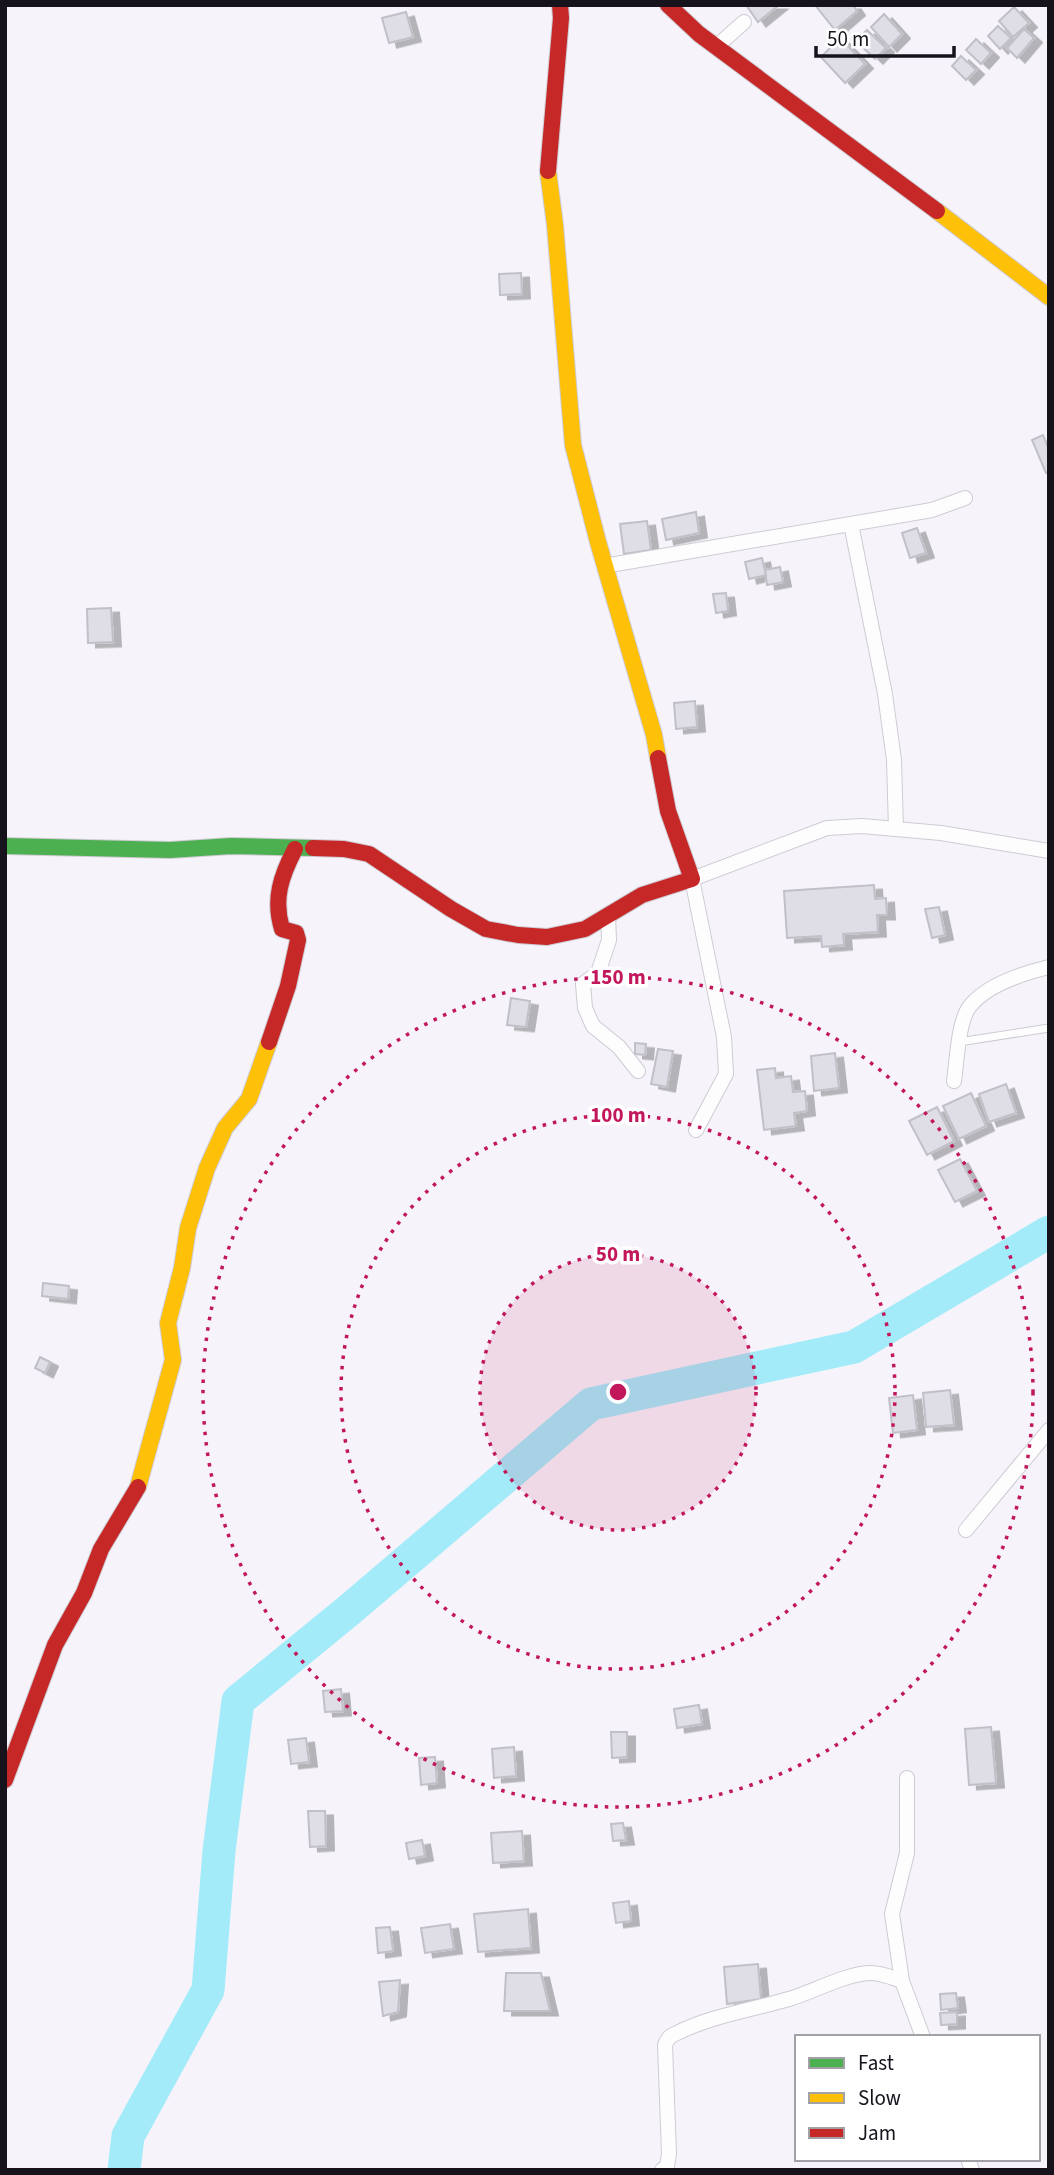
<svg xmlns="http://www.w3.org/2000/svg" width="1054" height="2175" font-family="'Source Sans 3',sans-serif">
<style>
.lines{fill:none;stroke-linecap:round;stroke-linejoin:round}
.river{stroke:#a3ebf9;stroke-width:33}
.building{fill:#dfdde6;stroke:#c1bfc7;stroke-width:2;filter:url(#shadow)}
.lane-casing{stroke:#cecbd3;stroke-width:9}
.street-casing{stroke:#cecbd3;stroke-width:16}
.fast-casing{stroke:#cecbd3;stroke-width:18}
.slow-casing{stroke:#cecbd3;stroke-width:18}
.jam-casing{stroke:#cecbd3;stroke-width:18}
.lane{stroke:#fefdfe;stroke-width:7}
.street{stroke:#fefdfe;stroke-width:14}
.fast{stroke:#4caf50;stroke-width:16}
.slow{stroke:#ffc107;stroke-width:16}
.jam{stroke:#c62828;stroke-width:16}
.ring{fill:none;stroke:#c2185b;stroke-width:3.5;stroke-dasharray:3.5 7}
.centre{fill:#c2185b;stroke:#fff;stroke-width:3.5}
.ring-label{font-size:21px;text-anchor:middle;font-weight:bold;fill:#c2185b;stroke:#fff;stroke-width:7;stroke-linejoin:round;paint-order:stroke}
</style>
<defs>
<filter id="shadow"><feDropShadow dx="8" dy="4.5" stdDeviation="0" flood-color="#0004"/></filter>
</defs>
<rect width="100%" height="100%" fill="#f6f4fa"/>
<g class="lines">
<path class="river" d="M124 2170 128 2136 208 1990 219 1851 238 1701 348 1611 591 1404 854 1347 1049 1232"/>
</g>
<path class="building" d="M746 5H779L758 22Z
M815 5H853L857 11 835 30Z
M1014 7 1029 23 1013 37 999 21Z
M406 12 413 37 389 43 382 18Z
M884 14 902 34 889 47 871 27Z
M998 26 1011 38 1000 49 988 36Z
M1024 29 1034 38 1017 58 1007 48Z
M867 30 886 48 875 59 856 41Z
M840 38 865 64 845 83 821 57Z
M976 39 991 53 981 64 966 50Z
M961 56 976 70 966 80 952 66Z
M521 273 522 294 500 295 499 274Z
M1043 435 1049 450V472L1046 473 1032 440Z
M696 512 699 533 666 540 662 519Z
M647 521 651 550 624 554 620 524Z
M917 528 926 553 910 558 902 533Z
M762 558 766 575 749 579 745 562Z
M780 567 783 582 767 585 765 570Z
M726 593 728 611 716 613 713 594Z
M111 608 113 642 88 643 87 609Z
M695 701 697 727 676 729 674 703Z
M874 885 875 899 886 898 887 915H877L878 932 843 934 844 945 822 947 821 936 787 938 784 891Z
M939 907 945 935 932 938 925 909Z
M511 998 530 1001 526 1027 507 1025Z
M635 1043 646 1044 645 1055 635 1054Z
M658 1049 673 1051 667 1087 651 1084Z
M835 1053 839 1088 814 1091 811 1056Z
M775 1068 776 1078 791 1076 793 1092 805 1091 807 1111 794 1113 796 1126 764 1130 757 1070Z
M1006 1084 1016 1113 989 1122 979 1094Z
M971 1093 986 1126 959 1139 943 1106Z
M937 1107 954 1141 927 1155 909 1121Z
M960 1159 977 1191 955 1202 938 1170Z
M43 1283 69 1286 68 1299 42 1296Z
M40 1357 50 1362 45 1373 35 1368Z
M950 1390 954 1425 926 1427 923 1393Z
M913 1395 917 1430 893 1433 889 1398Z
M341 1689 343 1711 325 1712 323 1691Z
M699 1705 702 1724 677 1728 674 1709Z
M991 1727 996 1783 969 1785 965 1729Z
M611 1732H627V1757L612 1758Z
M306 1738 309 1762 291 1764 288 1740Z
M514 1747 516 1776 494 1778 492 1749Z
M435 1757 437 1783 421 1785 419 1758Z
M308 1811H325L326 1846 310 1847Z
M623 1823 626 1840 613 1841 611 1824Z
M522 1831 524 1861 493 1863 491 1833Z
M422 1840 425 1856 409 1859 406 1843Z
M629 1901 631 1921 616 1923 613 1903Z
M528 1909 531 1948 478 1952 474 1914Z
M450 1924 454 1949 425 1953 421 1928Z
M390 1927 393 1951 378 1953 376 1928Z
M758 1964 761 1999 727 2004 724 1967Z
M506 1973H541L550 2011H504Z
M400 1980 398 2012 383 2016 379 1982Z
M956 1993 958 2008 941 2010 940 1994Z
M957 2012V2024L941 2025 940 2013Z"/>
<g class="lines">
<g class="lane-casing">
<path id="lane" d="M959 1042 1049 1028"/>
</g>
<g class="street-casing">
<path id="street" d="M716 47 744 22
M851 524 885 694 894 760 896 829
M604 566 932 510 965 498
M608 916 609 940 598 973 583 984 585 1008 593 1026 619 1047 638 1071
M954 1081C957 1061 958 1021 970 1006 987 985 1024 973 1049 967
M696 1130 726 1074 724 1037 692 879 827 828 862 826 941 833 1049 851
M966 1530 1049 1430
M907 1778V1853L892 1914 902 1981 923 2037
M968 2159 972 2170
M662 2170 667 2166 669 2154 665 2045C667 2040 669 2036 675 2034 710 2016 751 2010 789 1999 813 1992 847 1973 871 1973 882 1973 893 1978 902 1981"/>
</g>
<g class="fast-casing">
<path id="fast" d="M5 846 170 850 231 846 313 848"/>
</g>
<g class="slow-casing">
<path id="slow" d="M548 171 555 225 573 445 598 542 654 735 658 758
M937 211 1049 297
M138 1487 173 1360 168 1323 182 1268 188 1228 207 1168 225 1128 249 1099 269 1042"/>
</g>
<g class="jam-casing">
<path id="jam" d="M668 5 699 34 937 211
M548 171 561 18 560 5
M313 848 344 849 369 854 451 909 486 929 518 935 547 937 585 929 642 895 692 879 668 811 658 758
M269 1042 288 986 298 940 296 933 282 929C273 899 281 876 295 849
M5 1780 55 1645 84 1593 101 1549 138 1487"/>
</g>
<use href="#lane" class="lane"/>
<use href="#street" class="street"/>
<use href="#fast" class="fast"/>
<use href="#slow" class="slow"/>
<use href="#jam" class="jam"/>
</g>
<circle cx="618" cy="1392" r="138" fill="#c2185b" fill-opacity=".12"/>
<g class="ring">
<circle cx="618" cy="1392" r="138"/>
<circle cx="618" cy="1392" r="277"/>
<circle cx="618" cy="1392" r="415"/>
</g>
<circle cx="618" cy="1392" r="10" class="centre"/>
<g class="ring-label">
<text x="618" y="984">150 m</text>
<text x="618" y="1122">100 m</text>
<text x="618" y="1261">50 m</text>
</g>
<rect width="1054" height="2175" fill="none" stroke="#16131d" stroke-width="14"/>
<rect x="795" y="2035" width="245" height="126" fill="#ffffff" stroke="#a2a1a5" stroke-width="2"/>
<rect x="809" y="2058" width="35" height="10" fill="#4caf50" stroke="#a2a1a5" stroke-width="2"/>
<text x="858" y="2070" font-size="21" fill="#16131d">Fast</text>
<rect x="809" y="2093" width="35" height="10" fill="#ffc107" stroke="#a2a1a5" stroke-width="2"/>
<text x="858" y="2105" font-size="21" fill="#16131d">Slow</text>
<rect x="809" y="2128" width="35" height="10" fill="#c62828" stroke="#a2a1a5" stroke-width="2"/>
<text x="858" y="2140" font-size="21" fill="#16131d">Jam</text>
<path d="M816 46v10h138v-10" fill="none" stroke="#16131d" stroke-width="3.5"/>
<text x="827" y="46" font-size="21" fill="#16131d" stroke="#ffffff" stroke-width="5" paint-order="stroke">50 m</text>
</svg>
